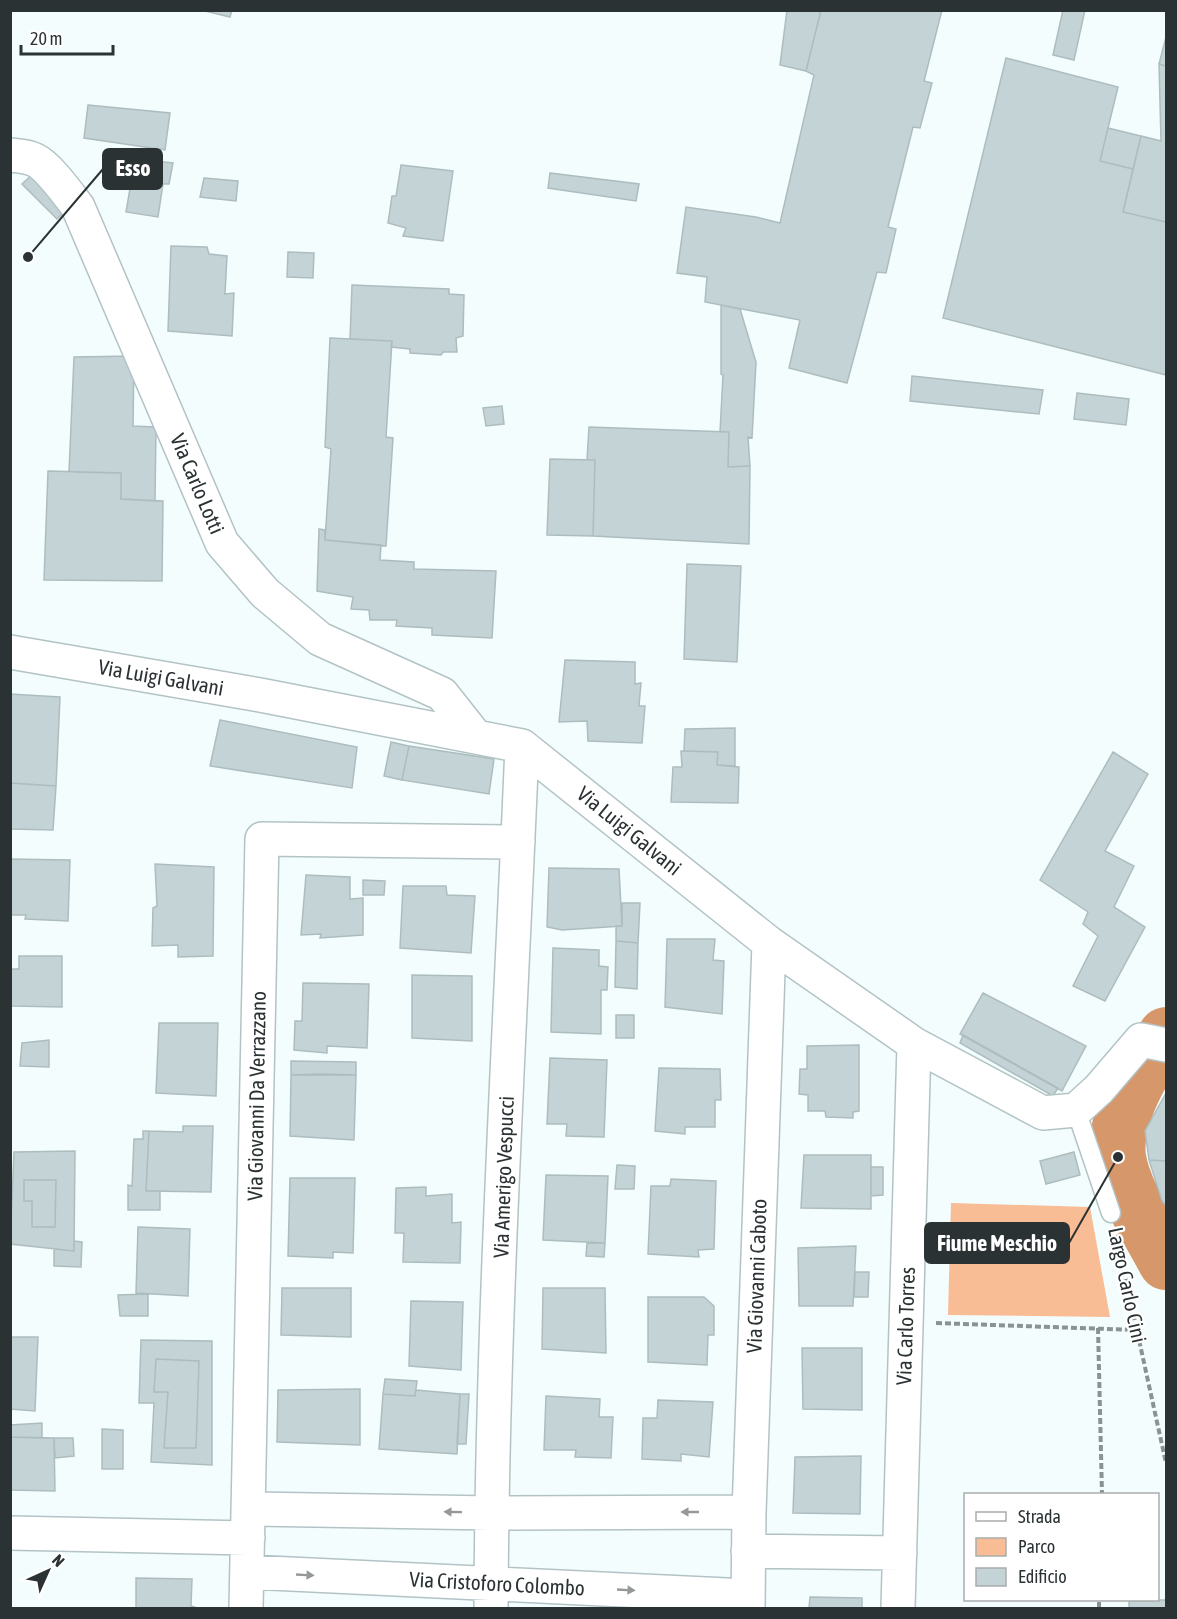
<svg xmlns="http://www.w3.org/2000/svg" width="1177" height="1619" font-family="'Asap Condensed',sans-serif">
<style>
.green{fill:#f8bd94}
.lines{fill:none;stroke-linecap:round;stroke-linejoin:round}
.river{stroke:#d6976a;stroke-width:56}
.building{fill:#c3d3d6;stroke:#adbdbf;stroke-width:1.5}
.lane-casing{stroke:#b3c3c5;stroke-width:21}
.street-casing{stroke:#b3c3c5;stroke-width:36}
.path{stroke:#8a9293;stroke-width:4;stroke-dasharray:6 3;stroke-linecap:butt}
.lane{stroke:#fff;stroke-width:18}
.street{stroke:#fff;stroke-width:33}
.oneway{fill:#959899}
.labels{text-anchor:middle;stroke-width:4.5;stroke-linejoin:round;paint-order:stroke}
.street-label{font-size:21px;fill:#2b3233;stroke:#fff}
.leader{fill:none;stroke:#2b3233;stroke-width:2}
.callout-dot{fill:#2b3233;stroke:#fff;stroke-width:2}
.callout{fill:#2b3233;stroke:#2b3233;stroke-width:2}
.callout-label{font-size:22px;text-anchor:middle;font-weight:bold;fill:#fff}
</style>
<rect width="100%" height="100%" fill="#f3fdfe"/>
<path class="green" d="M951 1203 1090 1207 1110 1317 948 1315Z"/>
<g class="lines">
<path class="river" d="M1166 1035C1144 1066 1113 1117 1118 1157 1122 1189 1151 1233 1166 1262"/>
</g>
<path class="building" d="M201 10H232L230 17Z
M787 10H821L806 71 780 65Z
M821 10H942L924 81 932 83 920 128 913 127 888 227 896 229 886 273 877 272 847 383 789 368 800 320 705 302 707 277 677 273 686 207 756 217 780 223 814 75 806 71Z
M1063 10H1085L1074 60 1053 55Z
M1166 37V66L1159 64Z
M1006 58 1118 87 1100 161 1133 169 1123 212 1166 222V375L943 318Z
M1159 64 1166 66V222L1123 212 1141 136 1161 141Z
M88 105 170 113 165 150 84 138Z
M1108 128 1141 136 1133 169 1100 161Z
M135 159 173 163 169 184H163L158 217 126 212Z
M401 165 453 171 443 241 403 236 406 228 388 223 392 196H396Z
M34 173 68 208 57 219 22 184Z
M550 173 639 184 636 201 548 188Z
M204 178 238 181 236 201 200 197Z
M171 246 207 247 209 254 227 256 225 294 234 293 232 336 168 331Z
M288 252 314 253 313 278 287 277Z
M352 285 449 289V294L464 295 463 336 456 338 457 352H443L441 355 410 353V349L391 347 392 341 350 339Z
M721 305 740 309 756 362 752 438 748 437 750 466 728 467 729 432H720L723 375 721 374Z
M330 338 392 341 386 437 393 438 386 546 325 540 331 449 325 447Z
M134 356 133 426 156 427 155 501 121 499V473L69 472 74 357Z
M912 376 1043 390 1039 414 910 401Z
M1077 393 1129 399 1126 425 1074 419Z
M502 406 504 424 486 426 483 408Z
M589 427 729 432 728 467 750 466 749 544 593 536 595 460H587Z
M550 459 595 460 593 536 547 535Z
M48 471 121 473V499L163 501 162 581 44 580Z
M319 529 325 530V540L381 545 380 560 414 562V569L496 571 492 638 432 635V628L396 626 397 620H370L369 610 351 609 353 597 317 591Z
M687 564 741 566 737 662 684 659Z
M565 660 635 662V684L641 683 639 706H645L642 743 588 741 587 721 559 722Z
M10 694 60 697 56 786 10 783Z
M220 720 357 747 352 788 210 766Z
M735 728V766L717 765 718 752 684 751 685 729Z
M391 742 409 746 402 780 384 776Z
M409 746 494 759 489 794 402 780Z
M681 751 718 752 717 765 739 767 738 803 671 802 673 767H682Z
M1113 752 1148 774 1105 851 1134 866 1114 907 1145 927 1105 1001 1073 986 1098 936 1083 924 1088 912 1040 880Z
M10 783 56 786 53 830 10 829Z
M10 859 70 860 68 921 25 919 26 915H10Z
M155 864 214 867 213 956 178 957V945L152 946 153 908 157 906Z
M549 868 619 869 622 926 562 930 547 927Z
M306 875 350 877V899L363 898V935L320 938 321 934 301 935Z
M363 880 385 881 384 895H363Z
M403 886H446L447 895 475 896 471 953 400 948Z
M622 903H640L638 943 616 941V926H622Z
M667 939H715L713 960 724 961 722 1014 665 1007Z
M616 941 638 943 637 989 615 987Z
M553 948 599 950V966L608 967 607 990H601V1034L551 1032Z
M19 956H62V1007L11 1006V969H19Z
M412 975 472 976V1041L412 1038Z
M303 983 369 984 367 1048 327 1046V1053L294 1050 295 1021H302Z
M983 993 1086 1046 1062 1091 960 1034Z
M616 1015H634V1038H616Z
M159 1023H218L216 1096 156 1093Z
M963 1035 1058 1088 1053 1096 960 1043Z
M49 1040V1067L20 1066 22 1043Z
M859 1045V1111L853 1112V1118L826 1117 825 1111H808V1095L799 1094 800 1069H807V1046Z
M550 1058 607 1060 604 1137 566 1136 567 1124H547Z
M291 1061 356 1062V1075H291Z
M659 1068 720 1069 721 1100H715V1127H685V1134L655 1131Z
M321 1074 356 1075 354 1140 290 1136 291 1075Z
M1166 1093V1161L1149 1160 1145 1131Z
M183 1126H213L211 1192 146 1191 149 1131 183 1132Z
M143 1131H149L146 1191H160V1210H128V1185L132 1186 134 1139H143Z
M75 1151 74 1251 10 1244 14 1152Z
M1074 1152 1080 1175 1046 1184 1040 1161Z
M804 1155H871V1209L801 1208Z
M1149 1160 1166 1161V1206L1162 1201Z
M617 1165 635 1166 634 1189H615Z
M871 1167H883V1195L871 1196Z
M546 1175 608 1176 605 1243 543 1240Z
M290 1178H355L353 1253 333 1252V1258L288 1256Z
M671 1179 716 1181 714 1249 698 1250 699 1257 648 1254 651 1186H670Z
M24 1180H56L55 1227H32V1201H24Z
M426 1187V1196L452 1194V1223L461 1222 460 1263 403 1262 404 1233H395L396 1188Z
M138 1227 190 1229 188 1296 136 1293Z
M74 1241 82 1242 81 1267 54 1266V1249L74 1251Z
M587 1243H605L604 1257 586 1256Z
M856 1246 853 1306H799L798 1248Z
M855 1272H869L868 1297H854Z
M282 1288H351V1337L281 1335Z
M543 1288H605L606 1353 542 1349Z
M148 1294V1316H120L118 1295Z
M648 1297H704L714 1306V1335H708L707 1365 648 1362Z
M411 1301 463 1302 461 1370 409 1366Z
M10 1337H38L35 1411 10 1409Z
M141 1340 212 1341V1465L151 1462 154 1403H139Z
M802 1348H862V1410L803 1409Z
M156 1359 199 1361 196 1448H164L168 1392H154Z
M385 1379 417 1381 415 1396 383 1394Z
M360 1389V1445L277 1442 278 1390Z
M416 1390 460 1394 457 1454 379 1449 383 1394 415 1396Z
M460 1394H469L466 1444H457Z
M546 1396 600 1399 599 1417H613L611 1458 575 1457 576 1450H544Z
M658 1400 713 1402 709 1457 681 1454V1461L642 1459 643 1418H657Z
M42 1423V1438L10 1437V1425Z
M102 1429 123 1430V1469H102Z
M10 1437 54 1438 55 1491 10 1490Z
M54 1438H73L74 1456 55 1458Z
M861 1456 860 1514 793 1513 795 1457Z
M136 1578 192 1579 191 1606 197 1608H136Z
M810 1597 862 1598V1608H809Z
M1129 1600H1166V1608H1129Z"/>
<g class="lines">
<g class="lane-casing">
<path id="lane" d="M1076 1110 1111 1213"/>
</g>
<g class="street-casing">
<path id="street" d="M10 155C19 156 27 156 35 160 48 166 68 194 78 207L222 543 265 593 320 639 442 694 476 737
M10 652 260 695 522 746 769 943 914 1044 1043 1113 1076 1110 1099 1089 1141 1040 1166 1045
M249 1509 491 1513 749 1512
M10 1533 248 1538
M748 1551 900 1553
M247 1572 748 1596
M246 1608 262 839 518 842
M491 1608C492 1321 510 1033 522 746
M748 1608 749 1512 769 943
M898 1608 914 1044"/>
</g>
<path class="path" d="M1116 1235 1166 1463
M936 1323 1137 1330
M1098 1328 1102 1494
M1099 1608V1600"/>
<use href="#lane" class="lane"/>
<use href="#street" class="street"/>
</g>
<defs><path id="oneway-solid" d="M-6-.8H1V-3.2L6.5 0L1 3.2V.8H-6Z" transform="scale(1.5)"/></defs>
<g class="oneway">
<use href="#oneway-solid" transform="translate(453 1512) rotate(-179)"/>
<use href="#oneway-solid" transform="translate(690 1512) rotate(180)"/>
<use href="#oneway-solid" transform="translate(305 1575) rotate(3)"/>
<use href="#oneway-solid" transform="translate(626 1590) rotate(3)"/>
</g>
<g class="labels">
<g class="street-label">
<text transform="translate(197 484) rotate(67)" y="7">Via Carlo Lotti</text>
<text transform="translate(161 678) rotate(10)" y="7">Via Luigi Galvani</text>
<text transform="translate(629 831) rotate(39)" y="7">Via Luigi Galvani</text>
<text transform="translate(257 1096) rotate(-89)" y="7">Via Giovanni Da Verrazzano</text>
<text transform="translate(504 1177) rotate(-88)" y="7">Via Amerigo Vespucci</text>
<text transform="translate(757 1276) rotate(-88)" y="7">Via Giovanni Caboto</text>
<text transform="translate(1127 1285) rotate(78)" y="7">Largo Carlo Cini</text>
<text transform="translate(906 1326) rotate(-88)" y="7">Via Carlo Torres</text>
<text transform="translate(497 1584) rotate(3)" y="7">Via Cristoforo Colombo</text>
</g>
</g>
<path class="leader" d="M28 257L103 169M1118 1157L1069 1243"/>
<g class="callout-dot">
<circle cx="28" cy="257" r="6"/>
<circle cx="1118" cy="1157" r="6"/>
</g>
<g class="callout">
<rect x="103" y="149" width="59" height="40" rx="6"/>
<rect x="925" y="1223" width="144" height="40" rx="6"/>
</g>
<g class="callout-label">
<text x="133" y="176">Esso</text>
<text x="997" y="1251">Fiume Meschio</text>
</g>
<rect width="1177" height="1619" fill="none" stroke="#2b3233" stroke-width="24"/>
<rect x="964" y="1493" width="195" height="108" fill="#ffffff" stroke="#aaadad" stroke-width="1.5"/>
<rect x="976" y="1512" width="30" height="9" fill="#ffffff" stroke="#aaadad" stroke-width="1.5"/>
<text x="1018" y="1523" font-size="18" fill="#2b3233">Strada</text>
<rect x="976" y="1538" width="30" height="18" fill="#f8bd94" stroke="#aaadad" stroke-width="1.5"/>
<text x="1018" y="1553" font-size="18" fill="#2b3233">Parco</text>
<rect x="976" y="1568" width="30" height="18" fill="#c3d3d6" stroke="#aaadad" stroke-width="1.5"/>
<text x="1018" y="1583" font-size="18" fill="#2b3233">Edificio</text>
<g transform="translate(48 1571) rotate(45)" stroke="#ffffff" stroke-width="4.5" paint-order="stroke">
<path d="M0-4.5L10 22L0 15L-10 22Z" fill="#2b3233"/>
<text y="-9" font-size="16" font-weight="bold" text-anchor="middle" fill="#2b3233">N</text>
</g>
<path d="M21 45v9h92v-9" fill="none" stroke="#2b3233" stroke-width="3"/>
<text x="30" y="45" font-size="18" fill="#2b3233" stroke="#ffffff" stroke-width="4.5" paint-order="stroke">20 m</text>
</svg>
